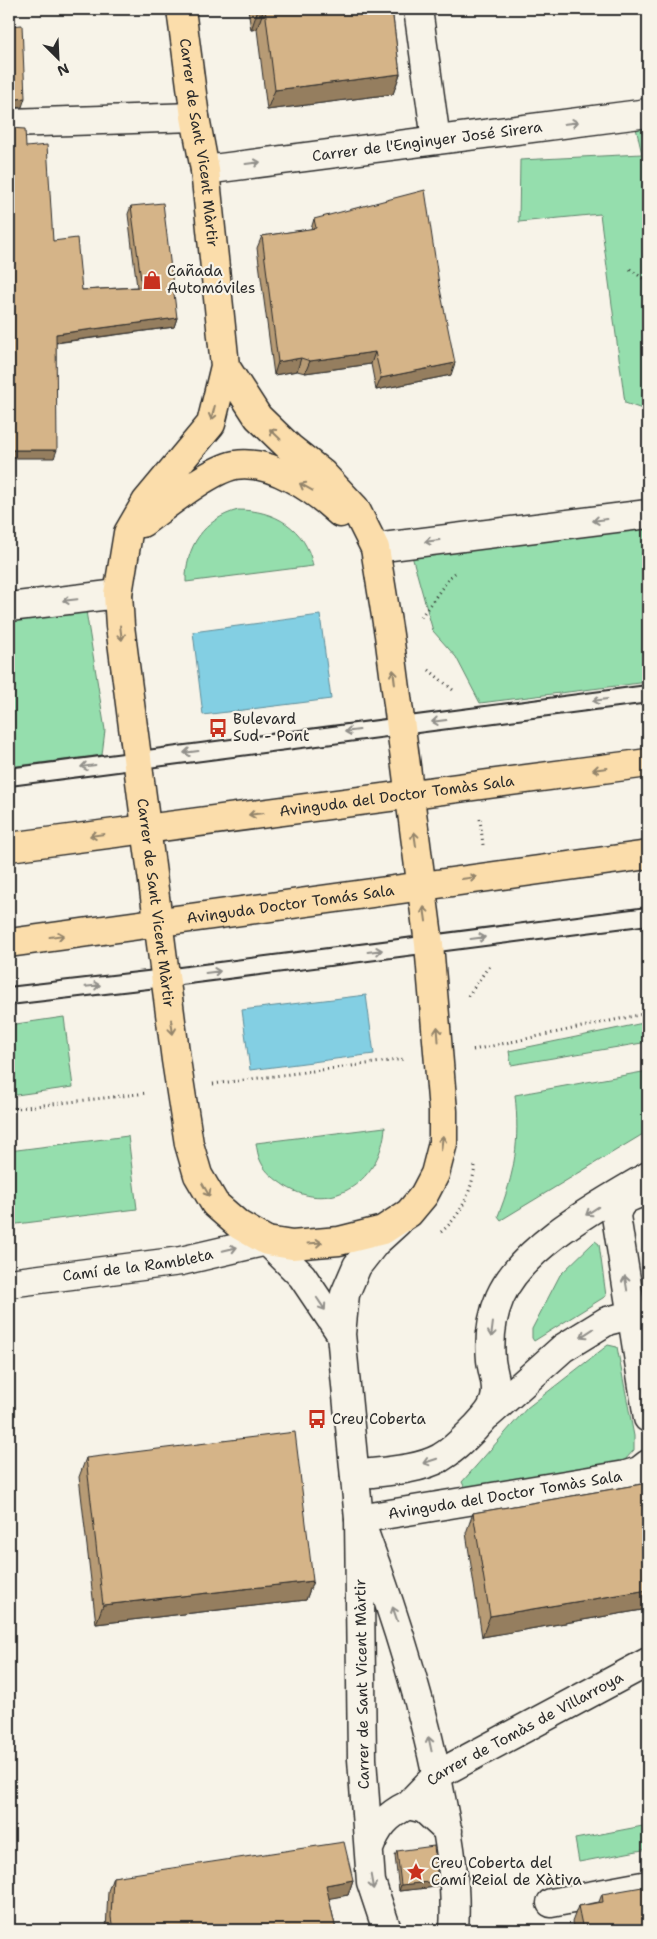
<svg xmlns="http://www.w3.org/2000/svg" width="657" height="1939" font-family="'Shantell Sans',sans-serif">
<style>
.green{fill:#95dead;stroke:#60846c}
.water{fill:#83cfe3;stroke:#608d99}
.lines{fill:none;stroke-linecap:round;stroke-linejoin:round}
.lane-casing{stroke:#2b2b2b;stroke-width:20}
.street-casing{stroke:#2b2b2b;stroke-width:31}
.secondary-casing{stroke:#2b2b2b;stroke-width:31}
.primary-casing{stroke:#2b2b2b;stroke-width:31}
.path{stroke:#2b2b2b;stroke-width:3;stroke-dasharray:1 4;stroke-linecap:butt}
.lane{stroke:#f7f3e8;stroke-width:16}
.street{stroke:#f7f3e8;stroke-width:28}
.secondary{stroke:#f7f3e8;stroke-width:28}
.primary{stroke:#fbddab;stroke-width:28}
.wall{fill:#b79b75;stroke:#2b2b2b}
.shaded-wall{fill:#957e5f;stroke:#2b2b2b}
.building{fill:#d5b488;stroke:#2b2b2b}
.oneway{stroke:#918f8a}
.oneway2{stroke:#93846b}
.labels{text-anchor:middle;stroke-width:4.5;stroke-linejoin:round;paint-order:stroke}
.street-label{font-size:15px;fill:#2b2b2b;stroke:#f7f3e8}
.poi-label{font-size:15px;fill:#2b2b2b;stroke:#f7f3e8;text-anchor:start}
</style>
<rect width="100%" height="100%" fill="#f7f3e8"/>
<filter id="ink" filterUnits="userSpaceOnUse"><feTurbulence type="fractalNoise" baseFrequency=".02" numOctaves="2"/><feDisplacementMap in="SourceGraphic" scale="10" xChannelSelector="R" yChannelSelector="G"/><feConvolveMatrix kernelMatrix="1 2 1 2 8 2 1 2 1" color-interpolation-filters="sRGB"/></filter>
<g filter="url(#ink)">
<path class="green" d="M648 126V411L625 403 600 214 519 222 520 160 642 154 636 128Z
M238 510C274 510 306 528 313 566L186 582C185 547 204 519 238 510Z
M648 527V682L480 703 456 657 433 631 412 556Z
M86 611 105 730 102 755 9 767V621Z
M64 1017 73 1087 9 1096V1025Z
M648 1022V1042L511 1065 509 1051Z
M648 1071V1131L501 1220 498 1216C515 1173 520 1141 515 1095Z
M385 1127C382 1179 333 1216 285 1186 275 1179 266 1173 261 1162 258 1157 257 1149 256 1143Z
M128 1136 137 1209 9 1225V1151Z
M595 1241 599 1244 606 1296 534 1341 532 1338V1329L560 1275Z
M608 1345 617 1347 634 1436V1450L623 1462 466 1490 462 1482 527 1408Z
M648 1825V1849L579 1862 575 1839Z"/>
<path class="water" d="M320 615 331 699 203 715 193 632Z
M366 995 374 1054 250 1070 242 1010Z"/>
<g class="lines">
<g class="lane-casing">
<path id="lane" d="M9 777 648 694
M9 996 165 978 648 916"/>
</g>
<g class="street-casing">
<g id="street">
<path d="M418 9 436 140"/>
<path d="M9 123 195 117"/>
<path id="s1" d="M205 170 648 113"/>
<path d="M375 548 648 514"/>
<path d="M9 607 118 594"/>
<path d="M638 1194C626 1198 618 1203 616 1216L648 1418"/>
<path id="s2" d="M9 1283 181 1261 267 1241"/>
<path d="M489 1414 563 1348 607 1321 631 1315"/>
<path d="M355 1475C382 1471 416 1471 440 1458 454 1450 464 1439 475 1428 486 1416 496 1407 496 1390 496 1380 492 1370 491 1360 489 1338 492 1316 500 1297 523 1245 601 1204 648 1176"/>
<path id="s3" d="M359 1519 626 1475 639 1471 648 1464"/>
<path id="s4" d="M408 1805 437 1775 648 1662"/>
<path d="M551 1903 648 1885"/>
</g>
</g>
<g class="secondary-casing">
<path id="secondary" d="M267 1241 302 1276 341 1334
M365 1535C397 1621 424 1707 441 1798 450 1842 457 1886 454 1930
M369 1849C377 1827 387 1815 408 1805L424 1809 448 1831
M387 1930 371 1882 362 1759 359 1519 341 1334 345 1294 357 1266 375 1243 398 1222"/>
</g>
<g class="primary-casing">
<g id="primary">
<path id="s5" d="M181 9 195 117 205 170 225 366 211 424 146 502 128 533 118 594 120 626 176 1060 189 1144 198 1175 215 1204 239 1225 267 1241 292 1245 339 1241 383 1230 409 1213 424 1195 435 1174 443 1143V1111L429 944 389 635 375 548 355 508 323 474 290 448 258 417 225 366"/>
<path d="M142 523C164 507 209 470 235 465 271 459 315 490 340 513"/>
<path id="s6" d="M9 847 648 763"/>
<path id="s7" d="M9 943 648 855"/>
</g>
</g>
<path class="path" d="M630 269 648 282
M646 365 648 362
M421 617 450 577 455 573
M429 670 453 690
M480 819 483 845
M468 996 489 966
M473 1050 648 1013
M213 1084 405 1059
M9 1109 147 1093
M441 1232C461 1216 472 1190 475 1166"/>
<use href="#lane" class="lane"/>
<use href="#street" class="street"/>
<use href="#secondary" class="secondary"/>
<use href="#primary" class="primary"/>
</g>
<path class="wall" d="M248 9H392L400 74 393 94 267 110 257 29 251 30Z
M26 147 53 241 82 290 137 287 128 214 131 206 177 318 174 327 56 343 54 458Z
M314 219 451 375 376 390 371 364 305 373 297 371 274 375 257 248 262 236 311 229Z
M648 1214V1238L645 1221Z
M86 1458 313 1581 306 1600 96 1624 79 1477Z
M648 1483V1609L482 1637 466 1533 473 1513Z
M397 1851 438 1881 436 1887 399 1891 395 1856Z
M113 1877 353 1880 348 1895 329 1898 336 1930H106L108 1891Z
M602 1894 648 1930H574L572 1922 578 1906 599 1902Z"/>
<path class="shaded-wall" d="M264 9 257 29 251 30 258 10Z
M400 74 393 94 267 110 275 90Z
M25 98 22 107 9 109V100Z
M177 318 174 327 53 343 56 334Z
M375 352 371 364 305 373 310 361Z
M301 358 297 371 274 375 278 362Z
M455 363 451 375 376 390 381 378Z
M9 450H57L54 458H9Z
M313 1581 306 1600 96 1624 103 1605Z
M648 1590V1609L482 1637 490 1616Z
M353 1880 348 1895 321 1900 326 1885Z
M438 1881 436 1887 399 1891 401 1885Z"/>
<path class="building" d="M265 9H392L400 74 275 90Z
M22 25 25 98 9 100V26Z
M9 128 25 129 26 147 47 145 53 241 77 238 82 290 142 287 131 206 163 203 177 318 56 334 57 450H9Z
M425 190 439 284 455 363 381 378 375 352 310 361 301 358 278 362 262 236 316 228 314 219Z
M295 1432 313 1581 103 1605 86 1458Z
M648 1483V1590L490 1616 473 1513Z
M344 1842 353 1880 326 1885 336 1930H113L111 1917 113 1877Z
M434 1846 438 1881 401 1885 397 1851Z
M648 1886V1930H583L578 1906 603 1902 602 1894Z"/>
<defs><path id="oneway-shaft" d="M-6 0H5M1.5-3L5.5 0L1.5 3" fill="none" stroke-width="1.6" stroke-linecap="round" stroke-linejoin="round" transform="scale(1.25)"/></defs>
<g class="oneway">
<use href="#oneway-shaft" transform="translate(571 123) rotate(-7)"/>
<use href="#oneway-shaft" transform="translate(253 163) rotate(-7)"/>
<use href="#oneway-shaft" transform="translate(600 520) rotate(173)"/>
<use href="#oneway-shaft" transform="translate(432 541) rotate(173)"/>
<use href="#oneway-shaft" transform="translate(70 600) rotate(174)"/>
<use href="#oneway-shaft" transform="translate(600 700) rotate(173)"/>
<use href="#oneway-shaft" transform="translate(439 721) rotate(173)"/>
<use href="#oneway-shaft" transform="translate(352 731) rotate(173)"/>
<use href="#oneway-shaft" transform="translate(191 752) rotate(173)"/>
<use href="#oneway-shaft" transform="translate(88 766) rotate(172)"/>
<use href="#oneway-shaft" transform="translate(478 938) rotate(-7)"/>
<use href="#oneway-shaft" transform="translate(375 951) rotate(-7)"/>
<use href="#oneway-shaft" transform="translate(213 972) rotate(-7)"/>
<use href="#oneway-shaft" transform="translate(93 986) rotate(-6)"/>
<use href="#oneway-shaft" transform="translate(592 1211) rotate(147)"/>
<use href="#oneway-shaft" transform="translate(230 1249) rotate(-13)"/>
<use href="#oneway-shaft" transform="translate(626 1283) rotate(-99)"/>
<use href="#oneway-shaft" transform="translate(321 1304) rotate(56)"/>
<use href="#oneway-shaft" transform="translate(492 1330) rotate(97)"/>
<use href="#oneway-shaft" transform="translate(587 1333) rotate(147)"/>
<use href="#oneway-shaft" transform="translate(430 1461) rotate(162)"/>
<use href="#oneway-shaft" transform="translate(395 1614) rotate(-109)"/>
<use href="#oneway-shaft" transform="translate(430 1744) rotate(-102)"/>
<use href="#oneway-shaft" transform="translate(372 1882) rotate(80)"/>
</g>
<g class="oneway2">
<use href="#oneway-shaft" transform="translate(213 413) rotate(104)"/>
<use href="#oneway-shaft" transform="translate(275 434) rotate(-136)"/>
<use href="#oneway-shaft" transform="translate(306 487) rotate(-151)"/>
<use href="#oneway-shaft" transform="translate(121 633) rotate(83)"/>
<use href="#oneway-shaft" transform="translate(394 677) rotate(-97)"/>
<use href="#oneway-shaft" transform="translate(600 769) rotate(173)"/>
<use href="#oneway-shaft" transform="translate(256 814) rotate(173)"/>
<use href="#oneway-shaft" transform="translate(97 835) rotate(172)"/>
<use href="#oneway-shaft" transform="translate(415 839) rotate(-98)"/>
<use href="#oneway-shaft" transform="translate(469 878) rotate(-8)"/>
<use href="#oneway-shaft" transform="translate(425 914) rotate(-98)"/>
<use href="#oneway-shaft" transform="translate(57 936) rotate(-8)"/>
<use href="#oneway-shaft" transform="translate(172 1027) rotate(83)"/>
<use href="#oneway-shaft" transform="translate(438 1034) rotate(-94)"/>
<use href="#oneway-shaft" transform="translate(442 1143) rotate(-83)"/>
<use href="#oneway-shaft" transform="translate(206 1190) rotate(60)"/>
<use href="#oneway-shaft" transform="translate(315 1243) rotate(-4)"/>
</g>
</g>
<defs>
<g id="shop-bare" transform="scale(1.5)"><path d="M-5-2.5h2.3a2.7 3.5 0 0 1 5.4 0H5L5.5 6h-11ZM-1.5-2.5h3a1.5 2.3 0 0 0-3 0Z" fill="#c8321e" stroke="#f7f3e8" stroke-width="2.5" paint-order="stroke"/></g>
<g id="bus-bare" transform="scale(1.5)"><path d="M-5-6H5V4H4V6H2V4H-2V6H-4V4H-5ZM-3.5-4V0h7V-4ZM-3.5 1.2v1.5H-2V1.2ZM2 1.2v1.5H3.5V1.2Z" fill="#c8321e" stroke="#f7f3e8" stroke-width="2.5" paint-order="stroke"/></g>
<g id="sight-bare" transform="scale(1.5)"><path d="M0-6L1.8-2.2L6-1.7L2.9 1.2L3.7 5.4L0 3.3L-3.7 5.4L-2.9 1.2L-6-1.7L-1.8-2.2Z" fill="#c8321e" stroke="#f7f3e8" stroke-width="2.5" paint-order="stroke"/></g>
</defs>
<g fill-rule="evenodd">
<use href="#shop-bare" x="152" y="280"/>
<use href="#bus-bare" x="218" y="728"/>
<use href="#bus-bare" x="317" y="1419"/>
<use href="#sight-bare" x="416" y="1872"/>
</g>
<g class="labels">
<g class="street-label">
<text dy="5" stroke="none"><textPath href="#s1" startOffset="224">Carrer de l'Enginyer José Sirera</textPath></text>
<text dy="5" stroke="none"><textPath href="#s5" startOffset="135">Carrer de Sant Vicent Màrtir</textPath></text>
<text dy="5" stroke="none"><textPath href="#s6" startOffset="391">Avinguda del Doctor Tomàs Sala</textPath></text>
<text dy="5" stroke="none"><textPath href="#s5" startOffset="930">Carrer de Sant Vicent Màrtir</textPath></text>
<text dy="5" stroke="none"><textPath href="#s7" startOffset="284">Avinguda Doctor Tomás Sala</textPath></text>
<text dy="5" stroke="none"><textPath href="#s2" startOffset="130">Camí de la Rambleta</textPath></text>
<text dy="5" stroke="none"><textPath href="#s3" startOffset="148">Avinguda del Doctor Tomàs Sala</textPath></text>
<text transform="translate(362 1684) rotate(-91)" y="5">Carrer de Sant Vicent Màrtir</text>
<text dy="5" stroke="none"><textPath href="#s4" startOffset="141">Carrer de Tomàs de Villarroya</textPath></text>
</g>
<g class="poi-label">
<text x="167" y="276">Cañada<tspan x="167" dy="17">Automóviles</tspan></text>
<text x="233" y="724">Bulevard<tspan x="233" dy="17">Sud - Pont</tspan></text>
<text x="332" y="1424">Creu Coberta</text>
<text x="431" y="1868">Creu Coberta del<tspan x="431" dy="17">Camí Reial de Xàtiva</tspan></text>
</g>
</g>
<rect width="657" height="1939" fill="none" stroke="#f7f3e8" stroke-width="30"/>
<rect x="15" y="15" width="627" height="1909" fill="none" stroke="#2b2b2b" stroke-width="2" filter="url(#ink)"/>
<g transform="translate(58 58) rotate(156)" stroke="#f7f3e8" stroke-width="4" paint-order="stroke">
<path d="M0-4L9 19L0 12L-9 19Z" fill="#2b2b2b"/>
<text y="-8" font-size="14" font-weight="bold" text-anchor="middle" fill="#2b2b2b">N</text>
</g>
</svg>
